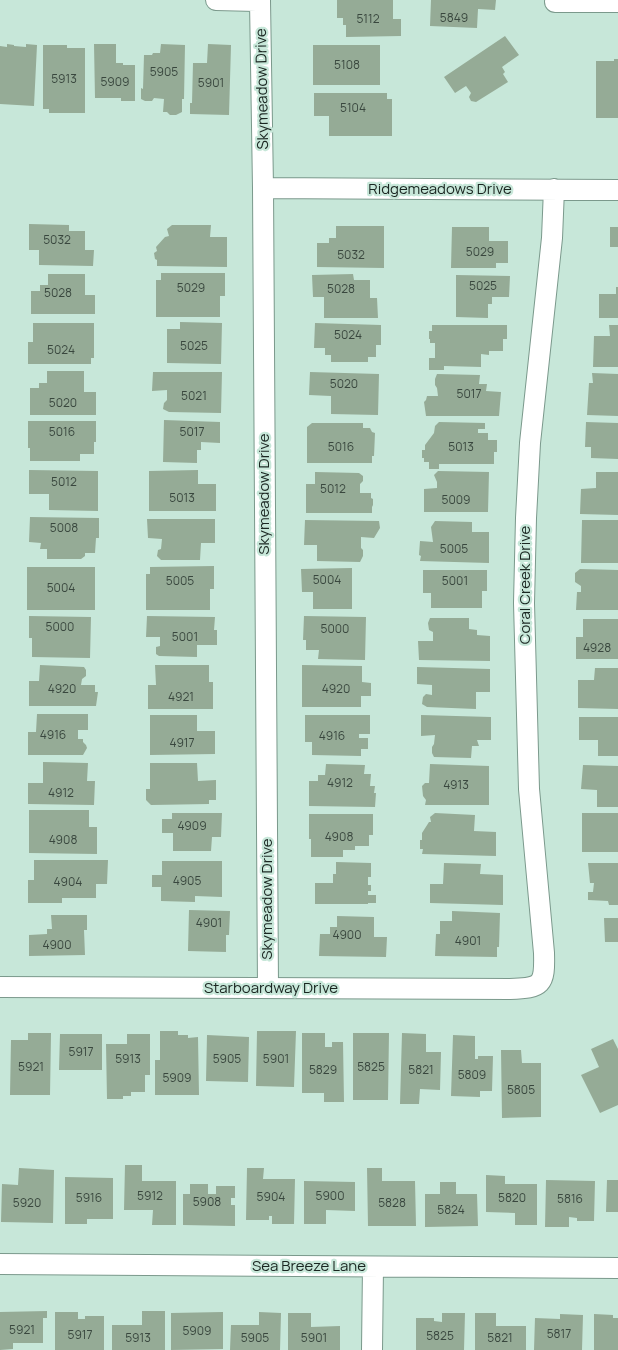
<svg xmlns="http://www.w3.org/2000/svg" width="618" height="1350" font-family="Manrope,sans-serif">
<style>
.building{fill:#95ab96}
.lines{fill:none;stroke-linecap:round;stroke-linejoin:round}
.street-casing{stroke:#7b998c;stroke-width:22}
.street{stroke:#fff;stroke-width:20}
.labels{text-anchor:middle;stroke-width:4.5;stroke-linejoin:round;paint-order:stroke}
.number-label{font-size:12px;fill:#39473e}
.street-label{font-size:15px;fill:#1a2621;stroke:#c7e7d9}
</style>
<rect width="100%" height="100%" fill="#c7e7d9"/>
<path class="building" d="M337 0H393V19H401V36L346 37V25H343V18H337Z
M431 0H496L495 10 478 9 477 28 430 26Z
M505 36 519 55 502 67 505 72 503 74 508 82 476 102 471 101 469 97 471 93 466 86 455 93 444 77Z
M7 44 14 45V46L26 47V44L37 45 34 106 0 104V46L7 47Z
M94 44H116V63H123V65H135V101H121V98H95Z
M161 44 185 45 184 99H182V112L176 115H170L167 112H163L164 99 154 98 152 101H145L141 99V88L143 89 144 55H152L153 53H160Z
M208 44 231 45 229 115 190 114V103H192L193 63H207Z
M43 45H67V48H85V113H49V109H43Z
M313 45H380V85H313Z
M614 59H618V118H596V61H614Z
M314 93H387V99H392V136H329V116H314Z
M29 224 69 225V231H85V250H94L93 266 39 265V250H29Z
M172 225H211L210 237H227V267L157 266V260L155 259 154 253 157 251 156 247 165 237 169 236 167 229Z
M336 226H384V268L317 267V243H329V238H336Z
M452 227H489V241H508V263H496V268H451Z
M610 227H618V247H610Z
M161 273H225V296H220V317H156V280H161Z
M48 274H85V295H95V314H31V291H40V285H48Z
M353 274 354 280H370V298H377L378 318H324V297H313L312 275Z
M456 275 510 276 509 297H492V304H488V318L456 317Z
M616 287H618V318H599V294H616Z
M180 322 222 323 221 364 167 363V329H180Z
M33 323H94V358H91V364H28V342H33Z
M315 323 381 325V345H376V357H368V362H331V355H325V348H314Z
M432 325H507V339H503V351H489V355L481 354V367L444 366V370H429V358H435V343H430V339H429V331H432Z
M609 325H618V367H593L594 336H610Z
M47 371H84V392H96V415H30V388H39V383H47Z
M153 372H222L221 413 169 412 163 409 164 403 167 400V390L152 391Z
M310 372 379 374 378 415 331 414V396L309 395Z
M592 373 618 374V416L587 415 589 383H593Z
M437 374 480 375 479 384H487L486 391 501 392 499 416H426L424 402 426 400 427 396H438L437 388 435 385V379Z
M164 420 220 422V443L201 442V450H197V463L163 462Z
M28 421H96V442H94V454H80V461H30V448H28Z
M439 422 485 423V429H478V433H488V440H497V452H494V464H439V469H429V462H424V458H422V450H425V445L434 433 435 426Z
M586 422 618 423V459L591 458V447H585Z
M312 423H363V428H370L372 432 375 433 374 456H372V463H307V427Z
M29 470 98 471V511L49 510V494H29Z
M198 470V484H216V511H149V471Z
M438 471 489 472 488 512H424V489L437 488V482L434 475Z
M315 472 359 473 363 476V481L360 484V493H371V498L373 499V505L372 507V513H306V484H315Z
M596 472H618V515L580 514 581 489 596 488Z
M30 517 99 518V538H96L95 553H85V556L81 559H47V549H40L41 543 29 542Z
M147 519H215V543H201L200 560H161L157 556 158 550 161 549 162 539 148 538Z
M305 520 379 521 380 528 374 538 361 537V548L363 550V556L360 562 317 561V545H304Z
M582 520H618V563H581Z
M435 521 472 522V532H489V563L420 561 421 556 419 555 420 541 433 542 431 527Z
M214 566V589H210V610H146V574H150V567Z
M27 567H95V610H27Z
M352 568V609H313V592H302L301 569Z
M580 569 618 570V610H576L577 592H581V586L575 582V573Z
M423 570H487V591H482V608H431V593H423Z
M29 616 91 617 90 658 32 657V638H29Z
M147 616 215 617 214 630H217V645H197V657L159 656 156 654V647L160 646V637H146Z
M304 616 366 617 365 660 318 659 319 650H306V640H303Z
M430 618H469V629L477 630V635L490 636V661L419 660 418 641H433V632L429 630 428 623Z
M583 619H618V659H576V637H583Z
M40 665 84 667 86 670V676L82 679 81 685H95V692H98L96 706H29V681H39Z
M155 665H209V682H213V709H148V685H156Z
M302 665 362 666V682L371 683V696H361V707H302Z
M417 667 490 669V692H476V709L427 707 422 704 423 697 426 694 432 695V685L417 684Z
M595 668H618V709L578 708V680H594Z
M37 714H88V730H78V739H83V742L86 745 87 748 83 755H28V732H36Z
M150 715H197V731H215V754L150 755Z
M305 715H370V734H359V738H368V749H361V756L312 755V742H305Z
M421 715 491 717V740H477L479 746H472L471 758 434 757 432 753V747L434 744 435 735 421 736Z
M579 717H618V756H598V740H579Z
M43 762 88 763 87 781H95L94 805 28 804V783H43Z
M150 763H197L198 781 216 780V800H209V804L151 805 146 800V789H150Z
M326 764 365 765 364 774H371L370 786H375L374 793H376L375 807 309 806V781H318V775H325Z
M430 764 489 766V805H425L426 800 423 796 422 786 425 783H429Z
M583 765 618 766V807H597V790L581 789Z
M29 810H89V827H97V854L29 853Z
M172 813H222L221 837H212L211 851H173V833H162V819H172Z
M435 813 475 815 474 831 496 832V856L422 854 423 849H420V840H422V833L429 822H431L430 817Z
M582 813H618V852H582Z
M309 814H373V835H369V846H355V850H343V857H311V839H309Z
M34 860H108L107 884H96V898H62V903H28V880H34Z
M162 861H222V897L195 896V902L161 901V887H152V875H162Z
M336 862 371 863V877H368V885H371V891H368V895H376V903H368V904H315V883H333V874H336Z
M444 863 481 864 480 874 503 875V905L430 903V884H443Z
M588 863H618V905H609L608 901 588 900V892H593L594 883H590Z
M189 910 230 911 229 935H226V952L188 951Z
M452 911 500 913 499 947H497V957L435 956 436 934H440V921H452Z
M51 915H87V930H84L85 955 29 956V935L47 934V929H52Z
M337 916 374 917V937H387L386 957 319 956 320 934H330V927H337Z
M604 918H618V942H605Z
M160 1031H178V1035H188V1038L198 1037 199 1095H155V1060H160Z
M257 1031H296L294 1087 256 1086Z
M28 1033H51L50 1095H10L11 1040H28Z
M302 1033H325V1047H332V1042H343L344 1102H324V1093H302Z
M353 1033H389L388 1100H353Z
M402 1033 426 1034V1052H441L440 1090 420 1089 419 1104H400Z
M60 1034H102V1070H59Z
M127 1034H150V1075H145V1092H131V1096H123V1099H107L106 1044H127Z
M207 1035 249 1037 248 1082 206 1081Z
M453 1035 475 1036V1059H478V1056H493L492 1091H480V1097L451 1096Z
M613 1039 618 1049V1105L600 1113 581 1075 599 1067 591 1049Z
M501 1050H521L522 1063H541V1117L502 1118Z
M125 1165H142V1181H176V1225H152L153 1210H124Z
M19 1168 54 1170 53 1223 1 1222 2 1184 18 1185Z
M247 1168H264L263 1179H295L294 1224H272V1216H269V1220H246Z
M367 1168H382V1181H415L416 1226H368Z
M486 1175 505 1176V1184H537V1225H515V1213L486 1212Z
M65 1177 113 1178V1219H87V1224H65Z
M546 1180 595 1181 594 1221H577V1218L569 1217V1227H545Z
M607 1180H618V1212H606Z
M304 1181 355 1182V1211L326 1210V1224H304Z
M440 1182H456V1194H477L478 1226 425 1227V1194H440Z
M190 1184H208V1194H216V1186H235V1198H231V1205H235V1226L183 1225V1194H190Z
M47 1311V1318H43V1343H13V1349L0 1350V1312Z
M142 1311H165V1350H112V1325H142Z
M55 1312H78V1319H85V1316H104V1350H55Z
M223 1312V1349L171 1350V1313Z
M259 1312 281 1313 280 1350H230L231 1325H259Z
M288 1313H311V1327L340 1326V1350H288Z
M442 1313H465L464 1350H416V1318H434V1321L442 1322Z
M475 1313H496V1326H526V1350H475Z
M560 1314 583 1315 582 1350H534L535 1318 560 1319Z
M594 1314 613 1315V1318H618V1350H594Z"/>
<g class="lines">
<g class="street-casing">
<path id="street" d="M216 0 260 1 263 188 268 988
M555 2H618
M263 188 618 190
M0 987 510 989C542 988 545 985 544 953L529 789 524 603 526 518 530 443 552 238 554 189
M0 1264 618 1268
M372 1350 373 1267"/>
</g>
<use href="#street" class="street"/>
</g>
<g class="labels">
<g class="number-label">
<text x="454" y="22">5849</text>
<text x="368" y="23">5112</text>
<text x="347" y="69">5108</text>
<text x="164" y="76">5905</text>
<text x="64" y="83">5913</text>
<text x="115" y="86">5909</text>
<text x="211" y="87">5901</text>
<text x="353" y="112">5104</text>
<text x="57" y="244">5032</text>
<text x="480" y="256">5029</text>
<text x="351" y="259">5032</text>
<text x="483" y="290">5025</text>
<text x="191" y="292">5029</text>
<text x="341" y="293">5028</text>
<text x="58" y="297">5028</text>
<text x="348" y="339">5024</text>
<text x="194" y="350">5025</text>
<text x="61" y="354">5024</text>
<text x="344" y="388">5020</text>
<text x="469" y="398">5017</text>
<text x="194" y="400">5021</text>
<text x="63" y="407">5020</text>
<text x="62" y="436">5016</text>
<text x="192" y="436">5017</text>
<text x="341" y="451">5016</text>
<text x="461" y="451">5013</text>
<text x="64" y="486">5012</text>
<text x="333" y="493">5012</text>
<text x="182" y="502">5013</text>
<text x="456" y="504">5009</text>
<text x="64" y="532">5008</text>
<text x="454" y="553">5005</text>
<text x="327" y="584">5004</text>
<text x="180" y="585">5005</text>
<text x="455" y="585">5001</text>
<text x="61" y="592">5004</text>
<text x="60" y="631">5000</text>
<text x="335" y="633">5000</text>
<text x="185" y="641">5001</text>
<text x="597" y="652">4928</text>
<text x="62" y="693">4920</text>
<text x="336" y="693">4920</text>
<text x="181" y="701">4921</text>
<text x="53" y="739">4916</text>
<text x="332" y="740">4916</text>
<text x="182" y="747">4917</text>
<text x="340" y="787">4912</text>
<text x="456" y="789">4913</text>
<text x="61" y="797">4912</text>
<text x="192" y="830">4909</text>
<text x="339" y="841">4908</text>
<text x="63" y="844">4908</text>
<text x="187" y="885">4905</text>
<text x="68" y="886">4904</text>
<text x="209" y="927">4901</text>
<text x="347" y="939">4900</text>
<text x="468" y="945">4901</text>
<text x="57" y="949">4900</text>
<text x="81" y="1056">5917</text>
<text x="128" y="1063">5913</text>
<text x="227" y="1063">5905</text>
<text x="276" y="1063">5901</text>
<text x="31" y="1071">5921</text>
<text x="371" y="1071">5825</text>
<text x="323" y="1074">5829</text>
<text x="421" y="1074">5821</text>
<text x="472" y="1079">5809</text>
<text x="177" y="1082">5909</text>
<text x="521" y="1094">5805</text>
<text x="150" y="1200">5912</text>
<text x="330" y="1200">5900</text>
<text x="271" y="1201">5904</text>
<text x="89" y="1202">5916</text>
<text x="512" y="1202">5820</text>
<text x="570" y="1203">5816</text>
<text x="207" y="1206">5908</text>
<text x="27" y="1207">5920</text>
<text x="392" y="1207">5828</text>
<text x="451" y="1214">5824</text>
<text x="22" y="1334">5921</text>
<text x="197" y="1335">5909</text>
<text x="559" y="1338">5817</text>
<text x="80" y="1339">5917</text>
<text x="440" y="1340">5825</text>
<text x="138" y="1342">5913</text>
<text x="255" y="1342">5905</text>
<text x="314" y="1342">5901</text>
<text x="500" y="1342">5821</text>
</g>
<g class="street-label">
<text transform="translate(262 89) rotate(-91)" y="5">Skymeadow Drive</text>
<text x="440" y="194">Ridgemeadows Drive</text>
<text transform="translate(264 494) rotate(-90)" y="5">Skymeadow Drive</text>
<text transform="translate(525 585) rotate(-90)" y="5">Coral Creek Drive</text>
<text transform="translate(267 899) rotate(-90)" y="5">Skymeadow Drive</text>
<text x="271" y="993">Starboardway Drive</text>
<text x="309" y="1271">Sea Breeze Lane</text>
</g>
</g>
</svg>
